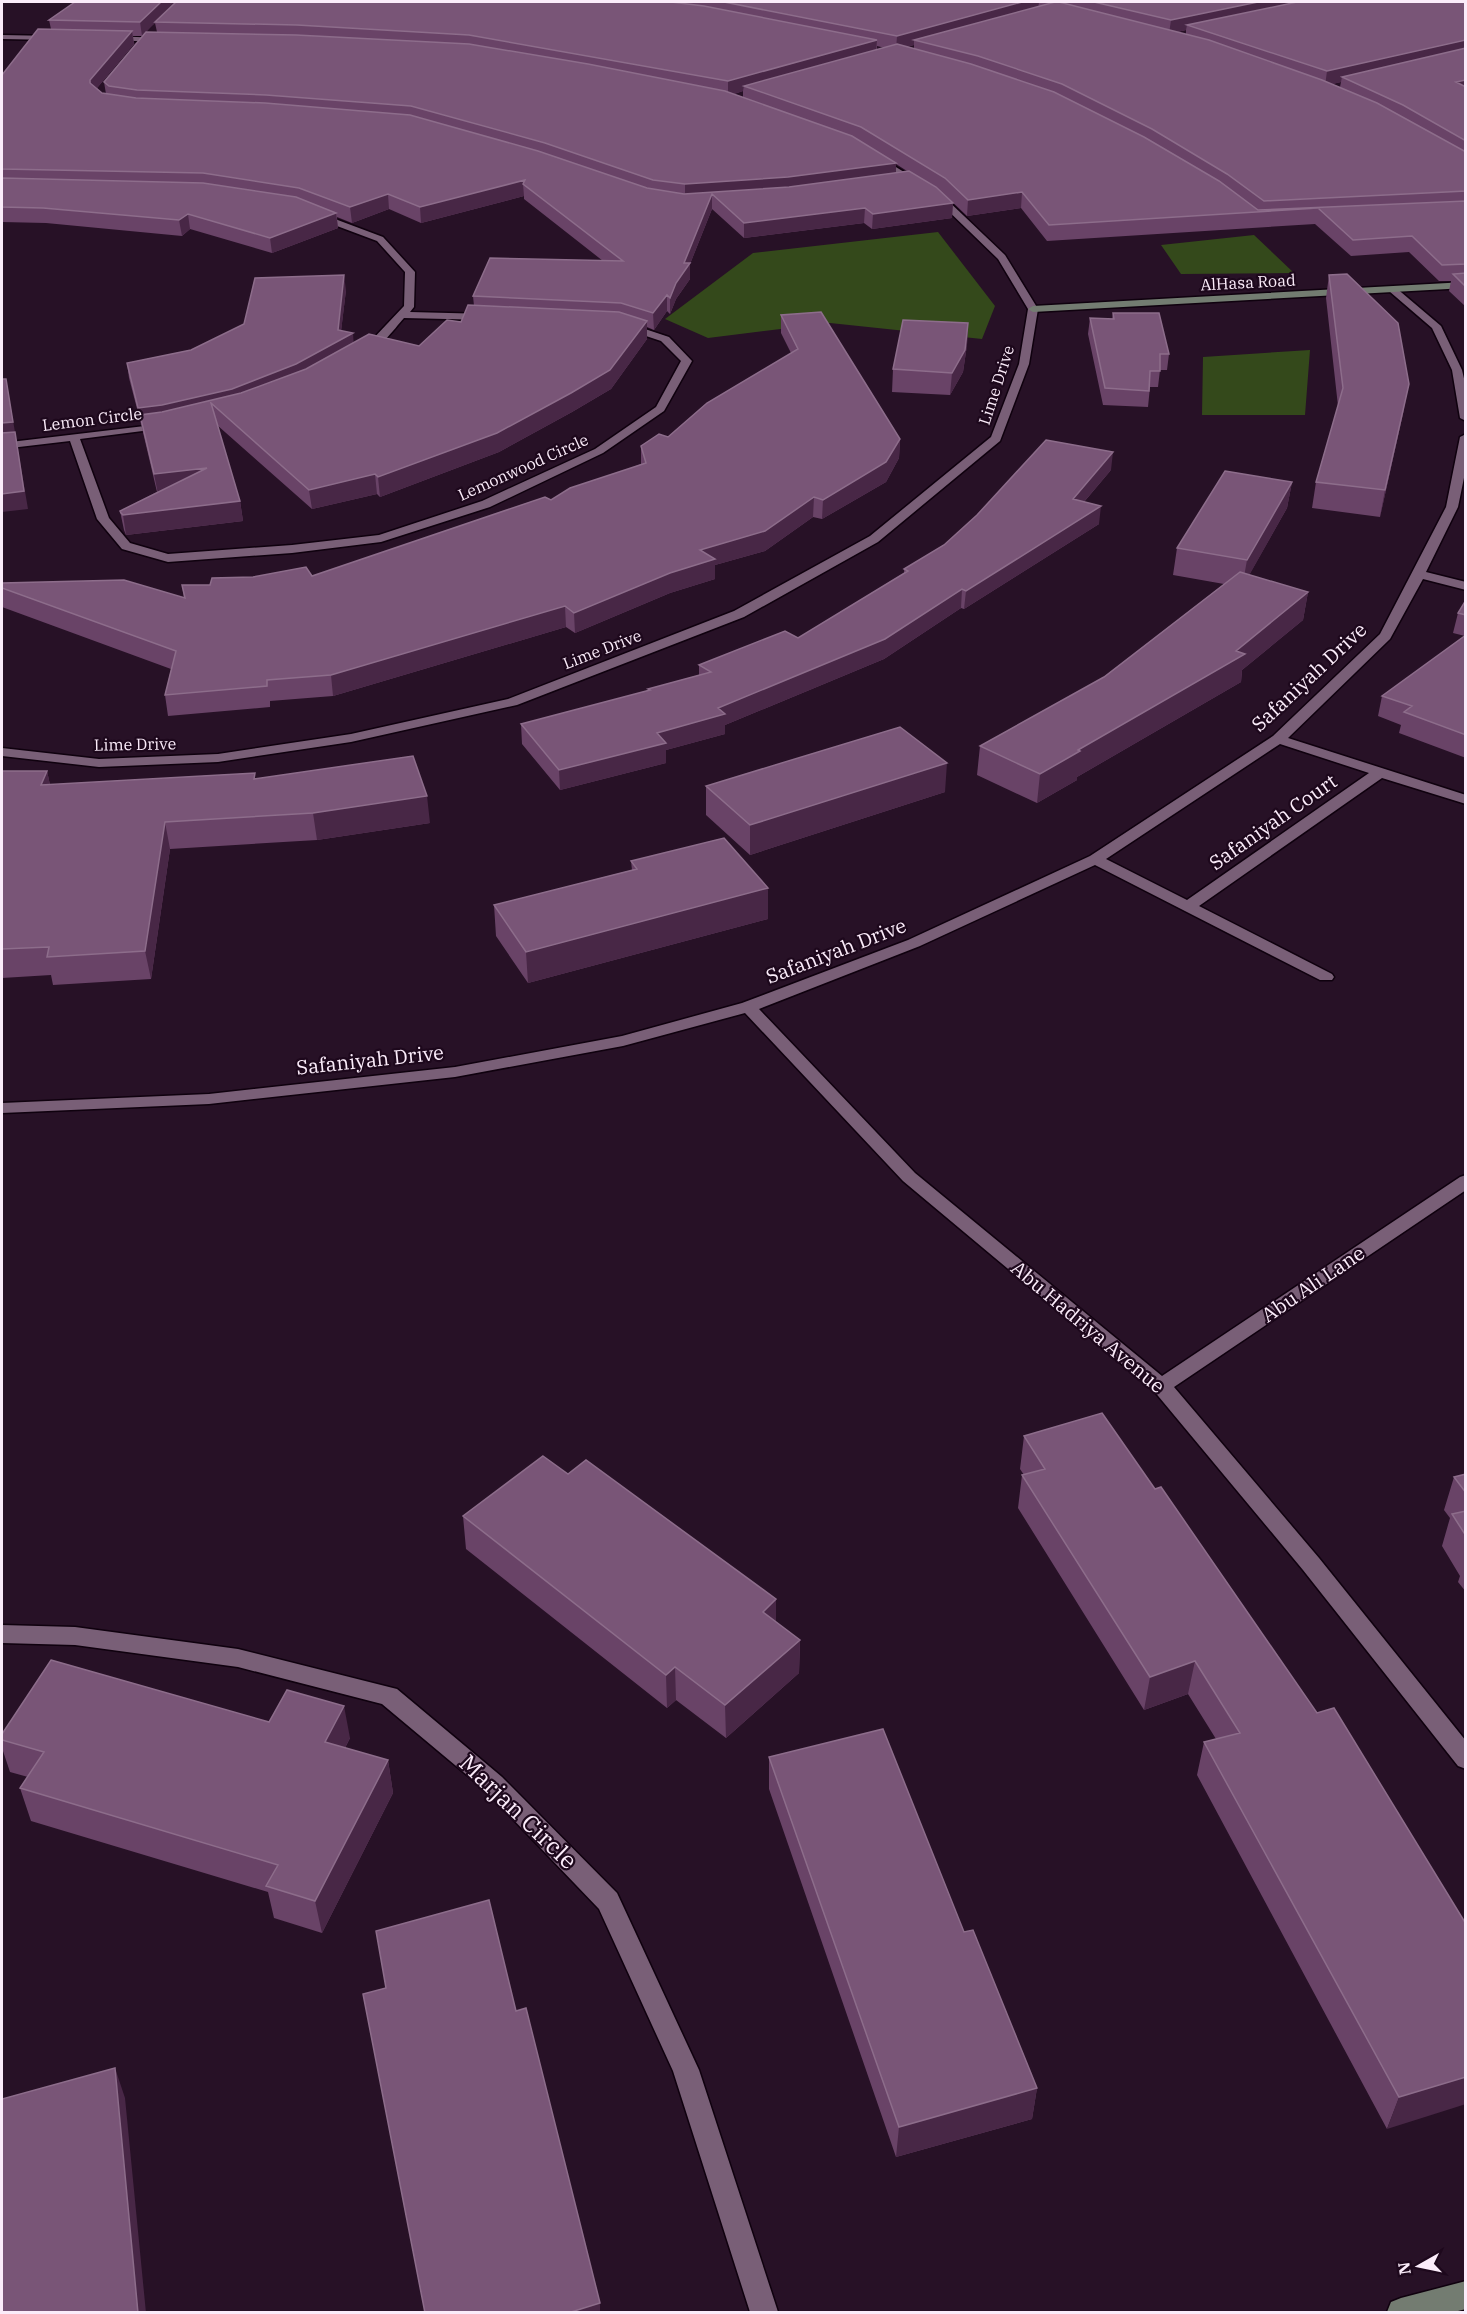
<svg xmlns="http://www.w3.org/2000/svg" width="1467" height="2314" font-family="'IBM Plex Serif',serif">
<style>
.green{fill:#34491b}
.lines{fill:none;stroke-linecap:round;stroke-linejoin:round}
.street-casing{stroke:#0f010e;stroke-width:3}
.secondary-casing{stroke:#0f010e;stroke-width:3}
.street{fill:#795f77;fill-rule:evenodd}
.secondary{fill:#737c71;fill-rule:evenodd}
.wall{fill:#694367;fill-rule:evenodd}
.shaded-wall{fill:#482746}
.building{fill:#795577;stroke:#8d6d8b;stroke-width:1.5}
.labels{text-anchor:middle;stroke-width:4.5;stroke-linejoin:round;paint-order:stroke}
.far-street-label{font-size:16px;fill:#fbecfa;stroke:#1d081c}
.street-label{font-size:20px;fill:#fbecfa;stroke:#1d081c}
.near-street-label{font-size:24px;fill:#fbecfa;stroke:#1d081c}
</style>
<rect width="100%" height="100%" fill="#271126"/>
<path class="green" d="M938 232 995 306 982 339 830 323 708 338 665 319 753 253Z
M1254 235 1294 273 1181 274 1161 245Z
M1310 350 1305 415H1202L1203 357Z"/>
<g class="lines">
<g class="street-casing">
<path id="street" d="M2 35 54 36 58 38 54 40 2 39Z
M108 36 165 38 169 40 165 42 105 40V36Z
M872 156H878L943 196 1005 255 1038 309 1029 364 1000 441 878 542 744 617 517 705 351 742 218 762 99 767 2 756V748L99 759 218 754 351 734 508 699 734 611 870 536 991 437 1019 364 1028 309 998 259 937 200 872 160Z
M313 213H319L383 237 415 272 414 307 410 312 488 314 493 317 488 320 404 318C393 330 377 355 358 352V348L370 342 404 306 405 272 377 241 313 217Z
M1389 287H1395L1441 326 1462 370 1466 387V421L1460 418 1452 370 1432 328 1389 291Z
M619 323H627L669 337 692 361 664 411 603 453 490 507 381 542 292 553 168 562 122 549 97 519 70 441 2 449V443L170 423V427L166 428 80 439 109 518 130 543 168 554 292 545 379 535 482 501 595 449 656 407 681 361 661 341 619 327Z
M1466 434V468L1458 507 1426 572 1466 582V590L1423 579 1390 639 1288 738 1466 795V804L1382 778 1199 906 1332 974 1334 977 1332 980H1320L1095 865 920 946 759 1009 915 1173 1162 1376 1460 1177 1466 1175V1190L1174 1387 1319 1558 1466 1741V1769L1458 1766 1303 1570 1154 1391 903 1181 745 1013 623 1046 455 1077 209 1104 2 1113V1103L209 1094 455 1067 622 1036 742 1003 908 940 1090 856 1273 736 1380 634 1446 507 1460 437ZM1280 744 1369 773 1187 900 1106 859Z
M2 1625 75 1627 238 1649 389 1687 397 1689 502 1777 617 1893 699 2070 778 2312H750L673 2071 599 1909 486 1791 382 1704 238 1667 75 1645 2 1643Z"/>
</g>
<g class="secondary-casing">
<path id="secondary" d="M1466 282V288L1033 312 1028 309 1033 306Z
M1466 2281V2309L1454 2312H1387L1391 2302 1401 2298Z"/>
</g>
<use href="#street" class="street"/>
<use href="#secondary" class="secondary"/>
</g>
<path class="wall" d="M75 2H1466V307L1449 291 1451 281H1439L1409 252 1351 256 1315 224 1047 241 1021 208 967 216 944 194 953 203 952 218 872 229 864 223 744 238 712 209 690 264V279L676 299 670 314 667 311 654 330 647 327V339L611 389 572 412 499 452 380 497 377 494 312 509 217 425 240 501 243 521 126 535 124 530 120 511 157 492 141 424 129 378 127 363 191 350 346 290 341 331 354 343 419 346 461 322 474 306 473 296 603 261 524 199V196L421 223 389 209 352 223 337 217 338 228 272 253 190 229 182 236 46 223 2 222V75L51 29 49 20ZM155 23 157 32H146L151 26ZM1186 30V34L1177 32ZM146 32 104 82 106 94 102 93 97 88 134 44 133 36H142ZM914 45V49L906 47ZM877 46 885 48 877 50ZM1341 82 1340 87 1332 84ZM743 91V97L734 94ZM896 164 907 171 896 172Z
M1329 275 1404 409 1380 517 1312 508 1316 482 1338 406 1326 298Z
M1113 313 1169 354 1167 370H1160L1158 387H1150L1148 407 1103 405 1088 334 1090 318 1112 319Z
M781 315 900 439 899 458 886 482 822 519 813 517 765 551 715 565V579L670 593 575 633 566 627 333 696 270 701V707L168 716 165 695 171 669 2 607V583L184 598 182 585H210L312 576 551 500 641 464V446L668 437 791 353 781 333Z
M968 323 967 345 963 372 950 395 892 392 893 369Z
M1111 470 1084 502 1099 524 964 609 961 608 884 659 725 725V734L666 750V763L560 790 522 744 521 724 648 691V689L699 675V665L798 638 904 573V569Z
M1292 482 1287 508 1249 575 1308 592 1303 620 1242 670 1241 682 1077 777V780L1037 803 977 775 980 746 1104 677 1224 584 1173 575 1177 548Z
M1466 600V758L1399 733 1401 725 1378 716 1382 696 1465 636 1453 633 1458 613Z
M2 771H47L50 785 256 779 430 823 317 840 170 849 151 979 53 985 51 975 2 978Z
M706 786 945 792 750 855 706 815Z
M631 861 768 888V919L528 983 496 936 494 905 632 870Z
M1024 1436 1155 1489 1317 1713 1466 1924 1387 2129 1197 1775 1204 1742 1216 1739 1188 1694 1144 1710 1018 1508 1022 1475H1024L1020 1469Z
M568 1474 776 1599V1622L800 1640 799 1673 726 1738 676 1700 667 1708 466 1549 463 1516Z
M1466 1474V1592L1458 1582 1460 1576 1442 1546 1450 1518 1444 1510 1454 1477Z
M269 1722 350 1738 345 1748 388 1760 393 1793 322 1933 274 1918 268 1892 31 1821 20 1788 28 1777 10 1772 2 1748V1734Z
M769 1757 964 1932 1037 2088 1032 2119 896 2157 769 1789Z"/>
<path class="shaded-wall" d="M161 2H176L142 36 140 22Z
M1022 2H1039L1038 10 914 40V45L896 50 897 36Z
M1258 2H1318L1187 25 1186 30 1169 34 1171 20Z
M132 31 134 44 92 94 90 80Z
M877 40 876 54 744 86 743 91 728 96V81Z
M1466 40V53L1342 77 1341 82 1325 86 1327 71Z
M1466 80V94L1456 82Z
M896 163V178L712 194V209L690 264V279L676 299 670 314V298L685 199V184Z
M525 180 523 184 524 196 421 223 420 207Z
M1022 192 1021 208 967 216 968 200Z
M388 194 389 209 352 223 350 207Z
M953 203 952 218 872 229 873 214Z
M865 208 864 223 744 238V223Z
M336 213 338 228 272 253 270 238Z
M188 214 190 229 182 236 179 220Z
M344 275 346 290 340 340 353 333 354 348 298 379 211 403 165 421 140 415 141 424 138 408 338 330Z
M667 295V311L654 330 653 313Z
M647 321V339L611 389 572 412 499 452 380 497 378 477Z
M968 323 967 345 963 372 950 395 952 373Z
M6 379 28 509 2 512V423Z
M1409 384 1404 409 1380 517 1385 490Z
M900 439 899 458 886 482 822 519 823 500Z
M1113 452 1111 470 1071 517 1073 499Z
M207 468 158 494 154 474Z
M375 474 377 494 312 509 309 490Z
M1292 482 1287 508 1242 588 1247 560Z
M814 497 813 517 765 551 715 565V579L670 593 575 633 574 613 700 550Z
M240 501 243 521 126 535 123 515Z
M1101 506 1099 524 964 609 966 591Z
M962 589 961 608 884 659 725 725V734L666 750V763L560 790 559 770 657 733 718 708Z
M1308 592 1303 620 1242 670 1241 682 1077 777V780L1037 803 1040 774 1236 651Z
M565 606 566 627 333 696 331 675Z
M947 763 945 792 750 855V825Z
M47 771 53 798 41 785Z
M427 796 430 823 317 840 313 813Z
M165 822 170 849 151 979 145 951Z
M768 888V919L528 983 526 952Z
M776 1599V1632L763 1612Z
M800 1640 799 1673 726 1738 725 1705Z
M1195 1661 1188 1694 1144 1710 1150 1677Z
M675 1667 676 1700 667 1708 666 1675Z
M344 1706 350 1738 331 1775 325 1742Z
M388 1760 393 1793 322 1933 315 1901Z
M115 2068 125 2098 146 2313H138Z
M1466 2077V2104L1387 2129 1399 2097Z
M1037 2088 1032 2119 896 2157 899 2127Z
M600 2303V2313H568Z"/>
<path class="building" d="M75 2H161L140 22 49 20Z
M176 2H671L704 6 877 40 728 81 469 35 297 25 155 22Z
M724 2H1022L897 36Z
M1055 2H1059L1209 40 1322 80 1377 103 1466 152V191L1264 201 1227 174 1152 129 1062 84 978 56 914 40Z
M1094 2H1258L1171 20Z
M1297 2H1466V40L1327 71 1187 25Z
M38 29 132 31 90 80V83L102 93 136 98 265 103 410 115 538 151 647 188 684 194 789 187 909 171 936 187 953 203 873 214 865 208 744 223 712 194 684 263H690L676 283 670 298 667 295 653 313 621 303 473 296 490 258 623 261 523 184 525 180 420 207 388 194 350 207 299 188 203 173 2 169V75Z
M146 32 296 35 469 44 588 64 725 91 852 136 896 163 788 177 685 184 653 180 545 143 411 106 266 95 137 90 109 86 104 82Z
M897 44 971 64 1054 92 1144 137 1219 181 1258 210 1466 201V264L1442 265 1412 236 1353 240 1318 208 1049 225 1022 192 968 200 945 178 861 127 744 86Z
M1466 48V80L1456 82 1466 87V141L1403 105 1342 77Z
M2 178 203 183 296 197 336 213 270 238 188 214 179 220 43 208 2 207Z
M1466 273V287L1453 274Z
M1347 274 1398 323 1409 384 1385 490 1316 482 1343 388 1329 275Z
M344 275 338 330 353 333 296 364 232 389 162 405 138 408 127 363 191 350 244 324 255 278Z
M468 305 619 312 647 321 610 370 571 393 497 433 378 477 375 474 309 490 211 403 240 501 123 515 121 513 120 511 207 468 154 474 140 415 162 412 241 393 306 369 369 334 419 346 447 320 461 322Z
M821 312 900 439 886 462 823 500 814 497 765 531 700 550 715 559 670 573 574 613 565 606 331 675 267 680V686L165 695 176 651 2 588V583L124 580 185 598 182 585H210L212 578 253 577 306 567 312 576 545 497 551 500 570 488 646 463 641 446 659 434 668 437 707 403 798 349 781 315Z
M1113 313H1159L1169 354H1160V371H1150L1149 391 1105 388 1090 318 1114 319Z
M903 320 968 323 965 350 952 373 893 369Z
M2 379H6L13 422 2 423Z
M15 432 24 491 2 494V433Z
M1046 440 1113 452 1073 499 1101 506 966 591 962 589 885 639 718 708 725 714 657 733 666 743 559 770 521 724 650 690 648 689 711 672 699 665 785 631 798 638 908 571 904 569 944 545 977 515Z
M1225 471 1292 482 1247 560 1177 548Z
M1240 572 1308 592 1236 651 1245 654 1078 750 1080 751 1040 774 980 746 1104 677Z
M1466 600V615L1458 613Z
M1466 635V735L1404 712 1412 706 1382 696Z
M900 727 947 763 750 825 706 786Z
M413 756 427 796 313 813 165 822 145 951 47 957 49 947 2 949V771H47L41 785 255 773 254 779Z
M724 838 768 888 526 952 494 905 637 869 631 861Z
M1102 1413 1155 1489 1161 1487 1317 1713 1334 1708 1466 1924V2077L1399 2097 1204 1742 1240 1733 1195 1661 1150 1677 1022 1475 1045 1469 1024 1436Z
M543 1456 568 1474 586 1460 776 1599 763 1612 800 1640 725 1705 675 1667 666 1675 463 1516Z
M1466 1474V1493L1454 1477Z
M1466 1511V1536L1452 1514Z
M51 1660 269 1722 287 1690 344 1706 325 1742 388 1760 315 1901 266 1886 278 1865 20 1788 44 1752 2 1740V1734Z
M883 1729 964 1932 973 1930 1037 2088 899 2127 769 1757Z
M489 1900 516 2011 526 2008 600 2303 568 2313H425L363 1994 386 1988 376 1931Z
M115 2068 138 2313H2V2099Z"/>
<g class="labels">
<g class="far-street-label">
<text transform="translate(1248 282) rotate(-3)" y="6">AlHasa Road</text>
<text transform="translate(996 385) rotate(-72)" y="6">Lime Drive</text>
<text transform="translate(92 419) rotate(-7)" y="6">Lemon Circle</text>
<text transform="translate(523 467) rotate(-24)" y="6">Lemonwood Circle</text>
<text transform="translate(602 649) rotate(-21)" y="6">Lime Drive</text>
<text transform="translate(135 744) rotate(-1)" y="6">Lime Drive</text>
</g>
<g class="street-label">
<text transform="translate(1309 677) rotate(-43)" y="7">Safaniyah Drive</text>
<text transform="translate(1273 822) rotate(-35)" y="7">Safaniyah Court</text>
<text transform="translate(836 951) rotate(-21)" y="7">Safaniyah Drive</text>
<text transform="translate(370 1060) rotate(-6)" y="7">Safaniyah Drive</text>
<text transform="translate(1313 1284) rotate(-34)" y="7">Abu Ali Lane</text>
<text transform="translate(1088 1327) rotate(40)" y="7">Abu Hadriya Avenue</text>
</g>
<g class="near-street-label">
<text transform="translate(518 1812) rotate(44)" y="8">Marjan Circle</text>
</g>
</g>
<rect width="1467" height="2314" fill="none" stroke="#fbecfa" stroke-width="6"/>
<g transform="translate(1419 2266) rotate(261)" stroke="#1d081c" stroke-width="4.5" paint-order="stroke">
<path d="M0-4.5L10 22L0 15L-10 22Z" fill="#fbecfa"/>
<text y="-9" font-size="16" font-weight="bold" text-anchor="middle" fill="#fbecfa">N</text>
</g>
</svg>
